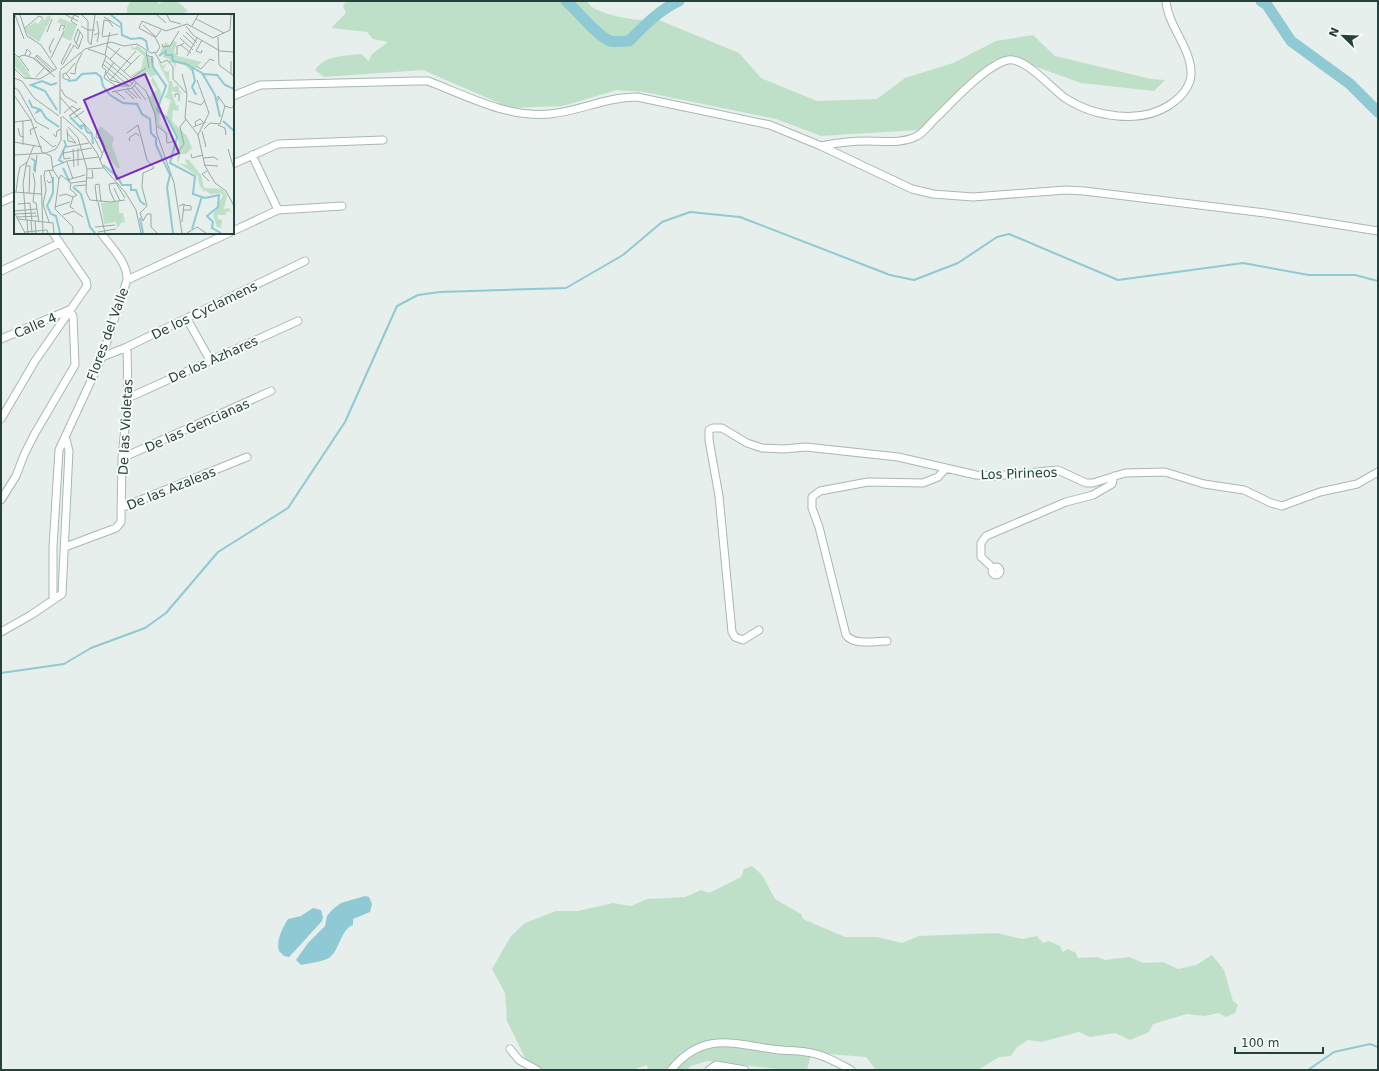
<svg xmlns="http://www.w3.org/2000/svg" width="1379" height="1071" font-family="'DejaVu Sans',sans-serif">
<style>
.green{fill:#bfe0c8}
.water{fill:#8ec9d4}
.lines{fill:none;stroke-linecap:round;stroke-linejoin:round}
.stream{stroke:#8ec9d4;stroke-width:2}
.river{stroke:#8ec9d4;stroke-width:11}
.minor-casing{stroke:#a8b8b2;stroke-width:9}
.minor{stroke:#fff;stroke-width:7}
.labels{text-anchor:middle;stroke-width:4;stroke-linejoin:round;paint-order:stroke}
.street-label{font-size:13px;fill:#24423a;stroke:#f7fbf9}
.inset-river{fill:none;stroke:#8ec9d4;stroke-width:2}
.inset-road{fill:none;stroke:#98aaa4;stroke-width:1}
.view{fill:#7b2cbf;fill-opacity:0.15;stroke:#7b2cbf;stroke-width:2}
.inset-edge{fill:none;stroke:#24423a;stroke-width:2}
</style>
<rect width="100%" height="100%" fill="#e6efeb"/>
<path class="green" d="M130 1H158V4L165 1H177L188 11 180 15H127V8Z
M346 1H586C589 4 592 8 596 9 609 17 644 22 659 20L739 53 761 78 817 101 877 99 905 78 953 63 996 41 1033 35 1055 56 1151 79 1165 80 1154 91 1081 83 1006 56 918 130 821 136 776 119 644 92 617 90 563 106 510 108 423 70 324 77 315 70C325 55 345 56 361 54L369 61 372 54 388 42 373 39 367 32 331 28 346 13 343 6Z
M752 866 762 875 775 899 801 914 803 919 845 937H877L902 943 919 936 997 933 1022 939 1037 936 1043 943 1049 941 1060 946 1063 952 1068 949 1076 953 1078 958 1097 957 1105 960 1129 957 1144 963 1163 962 1178 969 1196 965 1212 955 1224 970 1233 1001 1238 1005 1235 1013 1226 1017 1219 1013 1204 1016 1187 1014 1153 1024 1149 1032 1130 1040 1115 1033 1090 1037 1079 1032 1041 1042 1028 1040 1017 1047 1011 1056 999 1057 978 1070H876L866 1057 816 1053 811 1055 807 1070H786L707 1061 691 1066 687 1070H648L647 1065 633 1070H535V1067L525 1058 507 1021 505 993 492 969 511 936 525 923 556 911H578L613 903 631 906 647 899 685 897 701 890 709 893 741 877 744 869Z"/>
<path class="water" d="M365 896 369 897 372 904 370 912 353 919V925C340 930 340 950 329 958 322 962 309 963 301 965L296 960 308 943 325 926 327 916 332 910 341 903Z
M313 908 321 910 323 917 322 921 291 955 289 957 284 956 279 951C276 940 282 929 288 919L301 916Z"/>
<g class="lines">
<path class="stream" d="M91 648 145 628 166 613 218 552 288 508 345 422 397 306 418 295 440 292 566 288 623 255 662 222 690 212 740 217 890 275 914 280 958 263 997 237 1009 234 1118 280 1243 263 1309 275H1355L1378 281
M1 673 64 664 91 648
M1308 1070 1334 1052 1370 1044 1378 1047"/>
<path class="river" d="M566 1C578 11 597 36 610 41 615 42 623 41 629 41 644 26 659 10 679 1
M1261 1 1267 5 1291 41 1350 84 1378 112"/>
<g class="minor-casing">
<path id="minor" d="M233 96 260 85 417 81H428C467 96 507 118 550 114 580 111 606 97 637 97L770 125 821 146 912 189 933 194 973 197 1066 190 1084 191 1265 213 1378 231
M821 146C836 143 851 141 867 141 883 141 902 144 917 136 923 133 928 126 933 121 950 105 985 65 1008 60 1025 57 1051 88 1065 98 1094 117 1141 125 1171 104 1181 97 1190 87 1191 75 1192 48 1168 27 1166 1
M252 155 278 210
M233 164 278 144 383 140
M1 202 15 196
M233 231 278 210 342 206
M1 271 60 243
M127 280 229 233
M187 319 210 360
M1 339 69 310 73 316 75 365 34 435 24 455 16 476 1 500
M102 357 127 347 305 261
M128 398 298 321
M1 419 35 361 87 286 86 281 53 233
M122 458 271 391
M121 508 247 457
M65 547 116 528 121 522 122 458 128 398 127 347
M992 571a4 4 0 1 1 8 0a4 4 0 1 1-8 0Z
M993 568 981 557V543L986 536 1066 502 1093 495 1112 484 1114 476
M53 600V547L59 450 102 357 127 280C128 263 111 247 101 233
M759 630 743 640 735 637 732 632 719 496 709 440V430L713 428H722L747 443 762 448 784 449 806 447 898 457 976 475 994 476 1058 470 1086 483H1093L1125 473 1165 472 1204 484 1244 490 1271 503 1282 506 1320 492 1357 484 1378 472
M1 632 31 615 62 594 69 451 66 439
M887 641C876 641 854 646 846 635L819 527 812 508V497L820 491 868 482 923 483 938 477 946 468
M510 1049 519 1060 537 1070
M671 1070C702 1032 731 1043 772 1049 783 1051 795 1050 806 1052 822 1054 836 1062 851 1070
M709 1070 716 1065 745 1070"/>
</g>
<use href="#minor" class="minor"/>
</g>
<g class="labels">
<g class="street-label">
<text transform="translate(204 310) rotate(-26)" y="5">De los Cyclamens</text>
<text transform="translate(35 325) rotate(-23)" y="5">Calle 4</text>
<text transform="translate(107 334) rotate(-70)" y="5">Flores del Valle</text>
<text transform="translate(213 359) rotate(-24)" y="5">De los Azhares</text>
<text transform="translate(197 425) rotate(-24)" y="5">De las Gencianas</text>
<text transform="translate(125 427) rotate(-87)" y="5">De las Violetas</text>
<text transform="translate(1019 473) rotate(-2)" y="5">Los Pirineos</text>
<text transform="translate(171 488) rotate(-22)" y="5">De las Azaleas</text>
</g>
</g>
<g transform="translate(14 14)">
<rect width="220" height="220" fill="#e6efeb"/>
<path d="M34 1 37 3 33 13 30 12 32 14 25 28 15 22 11 15 21 8 24 10 28 4 31 6ZM46 4 63 11 57 27 48 23 52 12 43 8ZM159 26 163 29 160 37 163 42 188 48 177 57 171 51 162 49 161 55 160 49H155V45L149 43 151 37 144 43 151 28 156 31ZM123 31 139 46V53L144 60 136 63 133 58 122 63 116 62 127 55 130 42 123 36H118L117 32 121 34ZM0 40 5 45 18 64H12L0 51ZM143 46 149 52 153 49 149 56 154 58 155 56V67H158L159 73 164 72 165 77 170 80 157 77 162 91 165 92 164 97 159 96 158 107 173 122 178 134 172 140H167L164 149 173 151 171 145 175 146 187 161 190 174 208 175 213 181 210 195 215 194 218 199 214 197 211 199 213 201H203L204 205 208 206 207 214 203 213 199 201 209 181 206 179 196 180 191 176 190 178 185 170 184 162 163 148 165 128 152 103 157 86 150 83 153 80 155 70ZM139 63 147 78 145 109 154 120 155 129 152 119 143 110 134 81 138 83 137 80 143 76 137 67ZM87 112 100 124 98 131 106 153 104 155 92 140 84 121 83 116ZM105 187V199H109L111 208 107 209 103 215 102 208 90 210 87 189Z" fill="#bfe0c8"/>
<path class="inset-river" d="M97 1 107 9 108 21 117 25 127 24 132 27 134 36M138 42 139 53 152 72 143 96 153 104 163 123 156 149 181 162 179 180 191 184 205 181 204 193 193 202 199 208 198 214 207 219M145 42 152 37V41H158L159 47 172 50 188 59 201 81M178 54 181 67 178 73 182 81M189 60 203 61 211 71 220 75M54 67 62 66 68 60 82 59 87 63 89 72 96 81M43 69 37 71 28 67 17 71 31 77 43 96M96 81 109 89 123 90 128 100 136 105 137 119 142 124V131L156 161 153 173 159 219M201 81 206 103M15 86 18 93 25 95 23 98 27 96 32 104 45 113M56 103 68 115 67 112 70 111 73 118 78 120 79 130M209 107 220 117M50 126 52 131 45 146 50 149M17 144 21 147 20 157M89 151 103 162 108 171H117V176H122L126 187 131 191M49 154 56 169M39 163V179L33 192 37 200 42 202 46 219M59 173 67 180 76 213 81 219M126 204 129 219M178 215 188 182"/>
<path class="inset-road" d="M1 1 10 25M6 1 13 22 27 31 43 55M52 1 64 7M68 1 74 7V27L77 31M143 1 152 9M153 1 156 7 167 10M90 3 106 13M182 5 210 19M83 7 85 19M63 11 57 7 60 1 65 3M129 11 142 23 147 16M67 12 74 16H81M172 12 180 22 194 30 206 37 220 38M178 12 184 1M11 14 25 2 29 4M45 17 47 11 51 12 49 16M33 18 38 5M172 18 183 29M80 21 85 19 83 28M169 21 181 32M88 22 90 6 95 7 99 13M88 23 104 20M204 23 205 51 220 62M166 24 179 36M188 26 182 37 187 39 188 36M170 29 167 31 177 39M62 30 66 18M148 30 149 33 156 32 165 17M77 31 81 1M93 32 117 50M64 35 65 33 68 24 69 22 64 15 60 26 65 33M74 35 91 41 132 77 141 100 143 120 160 169 168 219M132 37 135 54M0 39 4 43 10 41 19 44 41 63M37 39 35 34 40 24M141 39 147 49 153 46 159 53V65L173 80 171 104 184 121 191 152 201 169 212 177 220 192M11 41 13 35 17 39 14 43M91 41 96 18M132 41 138 43V49M163 41V32L167 31M22 42 38 57M92 42 88 53 92 56 90 64 102 72H115M173 42 183 24M5 43 15 57M37 44 50 17M20 45 23 41 40 56M22 45 36 58M96 45 106 34M90 46 119 70M217 47V60M100 48 92 60 96 66 116 72 121 66M49 50 60 31 64 35M89 50 115 72M49 51 47 49 57 29M182 52 187 55 196 45 200 47M0 54 10 64 26 65 42 55M46 56 71 35 97 28 110 32 123 30 137 39 143 38 146 33 141 23 125 14 128 7 152 17 173 10 199 24 216 16 217 1M110 57 126 41M93 58 106 69M52 59 49 60V64L53 66 56 64 52 60 61 49M56 59 61 60 62 51 68 39M168 60 173 79M22 63 30 54M0 64 8 67 20 84 45 102M118 64 132 54M96 66 122 37M183 66 195 99 184 121M120 71 132 86M0 73 5 77 22 108 35 115M118 74 127 85M47 75 51 82 63 89M113 75 123 84M101 77 111 85M111 77 120 85M98 78 118 74 123 68M0 81 17 106 28 138 37 142 39 156 45 165 41 195 59 213V219M46 83 78 119M161 83V80H165V87M174 87 187 91 191 86M204 87V82L211 92M66 94 55 102 67 94M50 99 58 92 64 96M46 100V57M48 102 71 122 83 139 89 153 111 178 122 196 127 219M60 104 70 97M9 107V131M0 108 18 106M204 111 211 114 212 121M143 112 152 119 153 129 161 127 165 137 170 130 166 113 172 105M182 112 181 108 186 105 189 108M54 113 64 124 73 155M179 113 192 108M4 114 6 122 10 123M53 115 54 127 62 129 53 119M83 115 82 123 88 126 91 133 86 146M190 115 196 109 206 110 211 92 217 94 220 92M188 117 192 133M113 119 124 111 133 146 140 154 129 159 128 173 133 192 126 199M39 120 42 123 43 117 47 115M17 121 16 116 23 113M26 122 39 133 42 131M80 123 88 139M116 127 115 124 122 119 125 122M0 128 28 133M52 133 75 129M64 134V152M59 135 60 153M214 135 220 155M49 136 50 145 57 144M49 139 78 134M177 140 178 144 189 141M0 141 32 139 42 135 47 126V103M190 144 200 143 204 146M53 148 59 165M190 151 204 152M12 152H16L15 179M39 153 53 147 85 143M73 155 72 178 76 186 97 188 111 186M73 155 89 154M193 157 188 160 195 167M19 159 21 169 19 188 22 189 25 208M21 159 23 141M27 161 29 219M4 162 6 153 13 148M72 164H79L78 156M45 165 47 161 53 166 71 161M33 166 35 169 39 167 35 156M60 172 72 171M100 174 106 187M0 178 27 180M2 178 4 162M45 182 52 180 59 183M59 183 63 181 56 175 57 169 72 167M59 183 56 193 60 195M83 188 81 171 85 170 87 188M84 188 91 219M101 188 96 177 95 170 102 169 111 184M4 190 16 189 18 207M165 192 170 190 168 208M41 193 56 188M169 196H177V192L170 191M0 197 23 195M0 198 11 219M126 199 129 207 133 200H137V213L143 219M1 200 22 199M49 201 60 197 69 203M3 203 24 202M4 205 39 209 40 219M12 206 9 170 12 151 20 131M13 206 14 219M17 207 18 219M21 207 22 219M35 208 29 190 32 176 30 161 31 157 39 156M81 213 101 211M11 218 33 216 34 219M84 218 102 215M173 219 183 213 192 219"/>
<path class="view" d="M131 60 165 139 103 165 70 86Z"/>
<rect width="220" height="220" class="inset-edge"/>
</g>
<rect width="1379" height="1071" fill="none" stroke="#24423a" stroke-width="4"/>
<g transform="translate(1343 36) rotate(293)" stroke="#f7fbf9" stroke-width="3" paint-order="stroke">
<path d="M0-3L7 15L0 10L-7 15Z" fill="#24423a"/>
<text y="-6" font-size="11" font-weight="bold" text-anchor="middle" fill="#24423a">N</text>
</g>
<path d="M1235 1047v6h88v-6" fill="none" stroke="#24423a" stroke-width="2"/>
<text x="1241" y="1047" font-size="12" fill="#24423a" stroke="#f7fbf9" stroke-width="3" paint-order="stroke">100 m</text>
</svg>
